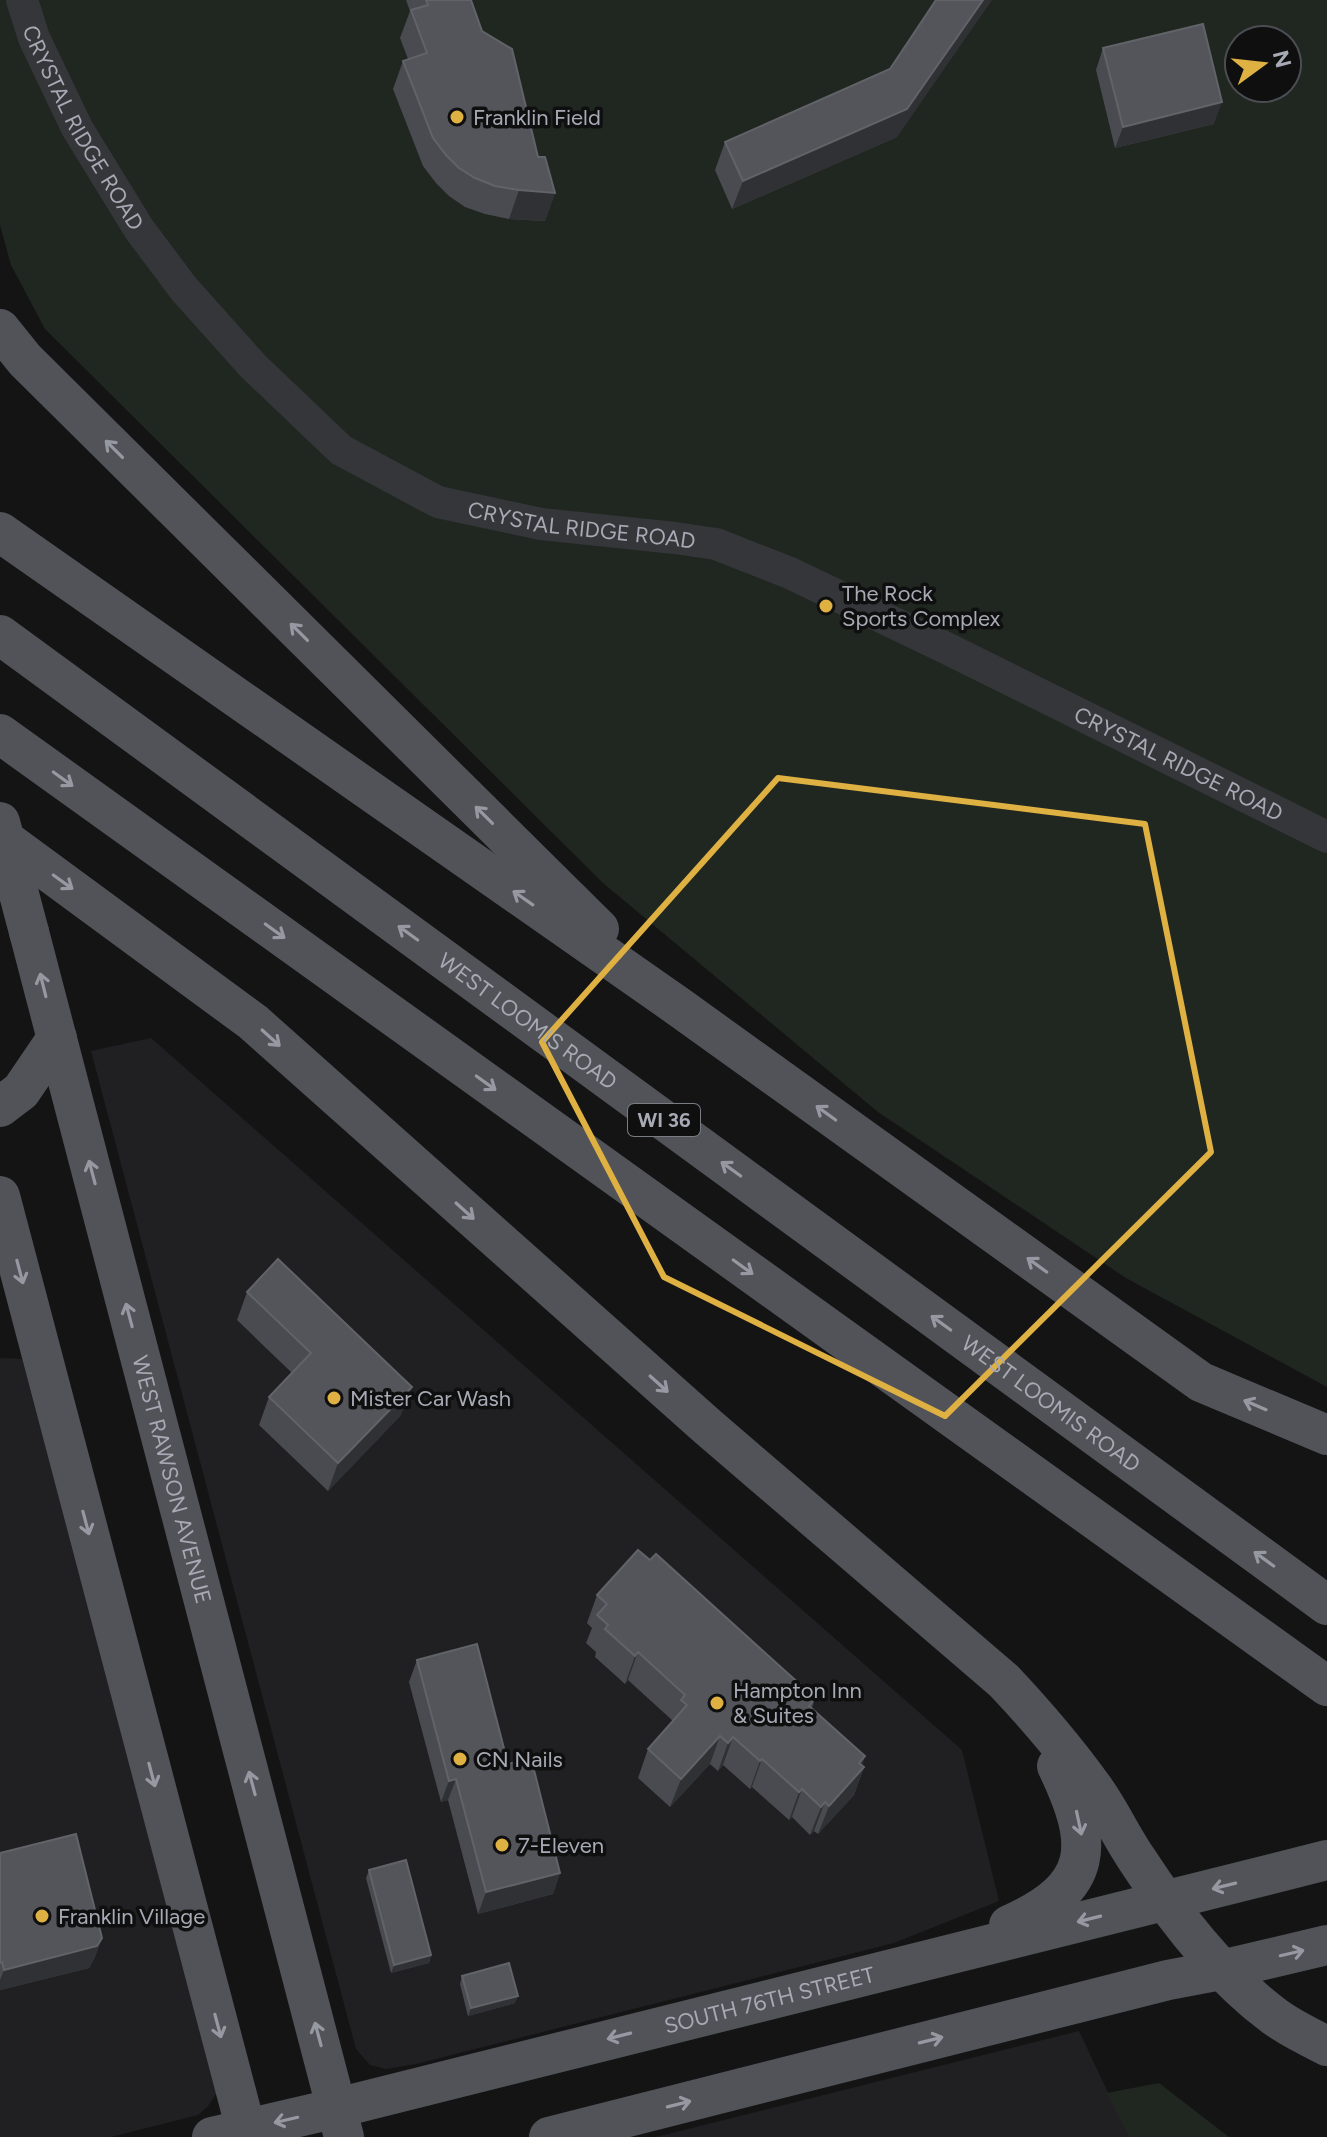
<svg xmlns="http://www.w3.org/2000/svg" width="1327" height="2137" font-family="Figtree,sans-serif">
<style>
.built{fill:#202022}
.green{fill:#202721;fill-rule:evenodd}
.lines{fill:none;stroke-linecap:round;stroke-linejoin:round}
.minor{stroke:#35363a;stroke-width:32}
.major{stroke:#515358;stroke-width:40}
.major-bridge{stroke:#515358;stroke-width:40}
.wall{fill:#4a4b50}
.shaded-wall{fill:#303134}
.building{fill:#54555a;stroke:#616368;stroke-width:2}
.oneway{stroke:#9699a2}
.marked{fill:none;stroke:#dfb042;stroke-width:6;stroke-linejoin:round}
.poi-dot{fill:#dfb042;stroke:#0f0f10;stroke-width:3}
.labels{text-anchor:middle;stroke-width:7;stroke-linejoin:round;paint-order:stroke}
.shield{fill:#0f0f10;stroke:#797c83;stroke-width:2}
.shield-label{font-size:20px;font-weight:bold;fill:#a7aab4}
.poi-label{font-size:22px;fill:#a7aab4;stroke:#0f0f10;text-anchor:start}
.street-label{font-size:22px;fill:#a7aab4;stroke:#0f0f10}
</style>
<rect width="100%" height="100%" fill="#141415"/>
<path class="built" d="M151 1038 962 1750 999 1901 894 1943 416 2064 386 2069 370 2065 356 2049 91 1051Z
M0 1358 22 1359 216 2076V2094L208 2106 198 2115 111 2137H0Z
M1079 2031 1129 2137H656Z"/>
<path class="green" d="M0 0H1327V1387L1126 1278 878 1112 603 883 45 329 11 265 0 225ZM1239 40H1287V88H1239Z
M1159 2083 1229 2137H1129L1107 2093Z"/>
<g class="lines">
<path class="minor" id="s1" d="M22 0 34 38 77 128 139 229 184 289 253 366 341 450 438 502 541 524 675 538 716 544 790 573 942 646 1327 837"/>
<g class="major">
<path d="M0 329 25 360 599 929"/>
<path d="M0 532 679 1007 1201 1382 1327 1435"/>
<path id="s2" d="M0 635 1327 1605"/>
<path d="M0 734 1327 1686"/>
<path d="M0 836 253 1022 708 1427 1004 1681C1036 1715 1066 1750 1094 1789 1110 1811 1122 1838 1138 1861 1175 1918 1219 1975 1274 2016 1290 2028 1309 2037 1327 2046"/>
<path id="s3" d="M29 932 344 2137"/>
<path d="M0 1107 21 1091 57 1038"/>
<path d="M0 1196 248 2137"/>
<path d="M1009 1925C1095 1887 1095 1845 1057 1766"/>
<path id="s4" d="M212 2137 337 2108 1327 1860"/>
<path d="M549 2137 1168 1980 1221 1970 1327 1945"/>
</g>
<path class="major-bridge" d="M0 822 29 932"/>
</g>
<path class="wall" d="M406 0H471L482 31 555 193 545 221 509 219 485 214 465 207 449 196 436 183 423 166 393 89 403 61 408 59 400 38 410 11Z
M1103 48 1214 124 1115 148 1096 70Z
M897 137 732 209 715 170 725 142Z
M247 1292 401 1415 328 1491 259 1425 269 1397 292 1373 237 1320Z
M597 1595 815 1698 812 1708 865 1756 862 1765 864 1767 854 1795 818 1834 814 1831 810 1835 792 1817 789 1820 752 1787 750 1789 723 1765 718 1771 710 1764 670 1807 638 1778 648 1749 673 1721 628 1680 625 1684 595 1657 596 1652 586 1643 592 1628 587 1623Z
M417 1660 508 1764 560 1873 553 1894 478 1914 448 1800 441 1802 409 1682Z
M0 1853 102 1938 94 1959 89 1968 0 1990Z
M369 1870 431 1955 429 1963 391 1973 366 1878Z
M462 1976 515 2003 468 2016 460 1984Z"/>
<path class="shaded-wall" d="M983 0H992L897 137 732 209 743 181Z
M1222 102 1214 124 1115 148 1123 127Z
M519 190 555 193 545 221 509 219Z
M412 1387 401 1415 328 1491 338 1463Z
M638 1652 628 1680 625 1684 635 1656Z
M720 1736 710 1764 670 1807 681 1779Z
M733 1737 723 1765 718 1771 728 1743Z
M865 1756 859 1772 864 1767 854 1795 818 1834 829 1806Z
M762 1759 752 1787 750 1789 760 1761Z
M456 1779 448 1800 441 1802 449 1781Z
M802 1789 792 1817 789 1820 799 1792Z
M825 1802 814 1831 810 1835 821 1807Z
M560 1873 553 1894 478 1914 486 1892Z
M102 1938 94 1959 89 1968 0 1990V1980L4 1970Z
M431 1955 429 1963 391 1973 394 1965Z
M518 1996 515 2003 468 2016 471 2008Z"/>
<path class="building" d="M426 0H471L482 31 512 49 538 157H545L555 193 519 190 495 186 475 178 459 168 446 155 433 138 403 61 427 53 411 10 428 5Z
M936 0H983L907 109 743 181 725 142 890 69Z
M1203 24 1222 102 1123 127 1103 48Z
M278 1259 412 1387 338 1463 269 1397 311 1353 247 1292Z
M638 1550 650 1560 656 1554 815 1698 809 1706 865 1756 859 1763 864 1767 829 1806 825 1802 821 1807 802 1789 799 1792 762 1759 760 1761 733 1737 728 1743 720 1736 681 1779 648 1749 687 1705 681 1700 685 1695 638 1652 635 1656 605 1629 608 1625 597 1615 607 1604 597 1595Z
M477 1644 508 1764 531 1758 560 1873 486 1892 456 1779 449 1781 417 1660Z
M76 1834 102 1938 97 1946 4 1970 2 1962 0 1963V1853Z
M406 1860 431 1955 394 1965 369 1870Z
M509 1963 518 1996 471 2008 462 1976Z"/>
<defs><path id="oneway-shaft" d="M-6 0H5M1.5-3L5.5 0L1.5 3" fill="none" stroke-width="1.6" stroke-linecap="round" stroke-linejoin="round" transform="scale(2)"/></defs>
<g class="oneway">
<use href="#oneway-shaft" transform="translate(114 449) rotate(-135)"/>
<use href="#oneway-shaft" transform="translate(299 632) rotate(-135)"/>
<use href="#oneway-shaft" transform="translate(63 779) rotate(36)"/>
<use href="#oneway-shaft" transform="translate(484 815) rotate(-135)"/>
<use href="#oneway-shaft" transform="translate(63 882) rotate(36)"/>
<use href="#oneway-shaft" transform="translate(523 898) rotate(-145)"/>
<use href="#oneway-shaft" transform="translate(275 931) rotate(36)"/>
<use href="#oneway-shaft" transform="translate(408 933) rotate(-144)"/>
<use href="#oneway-shaft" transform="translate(43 985) rotate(-104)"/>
<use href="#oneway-shaft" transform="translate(271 1038) rotate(42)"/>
<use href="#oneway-shaft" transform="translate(486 1083) rotate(36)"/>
<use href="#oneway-shaft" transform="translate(826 1113) rotate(-144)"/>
<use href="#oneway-shaft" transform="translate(731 1169) rotate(-144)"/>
<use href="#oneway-shaft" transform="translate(92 1172) rotate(-105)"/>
<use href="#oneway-shaft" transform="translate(465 1211) rotate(42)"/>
<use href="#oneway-shaft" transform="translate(1037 1265) rotate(-144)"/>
<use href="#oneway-shaft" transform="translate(743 1267) rotate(36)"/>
<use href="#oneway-shaft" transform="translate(20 1272) rotate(75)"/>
<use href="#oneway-shaft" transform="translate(129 1315) rotate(-105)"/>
<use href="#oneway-shaft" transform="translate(941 1323) rotate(-144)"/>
<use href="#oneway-shaft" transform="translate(659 1384) rotate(42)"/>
<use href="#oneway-shaft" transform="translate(1255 1405) rotate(-157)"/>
<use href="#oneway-shaft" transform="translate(86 1523) rotate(75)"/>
<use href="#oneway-shaft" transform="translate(1264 1559) rotate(-144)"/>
<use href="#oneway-shaft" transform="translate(152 1775) rotate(75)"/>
<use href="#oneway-shaft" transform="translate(252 1783) rotate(-105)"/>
<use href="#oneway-shaft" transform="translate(1079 1823) rotate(78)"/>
<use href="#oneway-shaft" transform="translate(1224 1886) rotate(166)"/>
<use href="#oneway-shaft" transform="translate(1089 1919) rotate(166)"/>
<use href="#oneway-shaft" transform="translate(1292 1953) rotate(-13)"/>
<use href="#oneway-shaft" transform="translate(218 2026) rotate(75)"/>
<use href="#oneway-shaft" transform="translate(318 2034) rotate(-105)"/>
<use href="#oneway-shaft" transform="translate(619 2036) rotate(166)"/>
<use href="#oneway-shaft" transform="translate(931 2040) rotate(-14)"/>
<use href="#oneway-shaft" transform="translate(679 2104) rotate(-14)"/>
<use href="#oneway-shaft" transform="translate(286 2120) rotate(167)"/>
</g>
<path class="marked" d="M778 778 1145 824 1211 1152 945 1416 664 1277 542 1042Z"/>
<g class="poi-dot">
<circle cx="457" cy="117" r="8"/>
<circle cx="826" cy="606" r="8"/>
<circle cx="334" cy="1398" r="8"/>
<circle cx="717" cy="1703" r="8"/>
<circle cx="460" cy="1759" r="8"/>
<circle cx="502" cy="1845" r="8"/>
<circle cx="42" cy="1916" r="8"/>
</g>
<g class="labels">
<rect class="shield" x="628" y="1104" width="72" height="32" rx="6"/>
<g class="shield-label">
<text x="664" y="1127">WI 36</text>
</g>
<g class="poi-label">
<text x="473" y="125">Franklin Field</text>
<text x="842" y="601">The Rock<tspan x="842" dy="25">Sports Complex</tspan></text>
<text x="350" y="1406">Mister Car Wash</text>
<text x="733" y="1698">Hampton Inn<tspan x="733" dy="25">&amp; Suites</tspan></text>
<text x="476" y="1767">CN Nails</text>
<text x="518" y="1853">7-Eleven</text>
<text x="58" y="1924">Franklin Village</text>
</g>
<g class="street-label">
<text dy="8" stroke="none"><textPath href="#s1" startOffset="142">CRYSTAL RIDGE ROAD</textPath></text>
<text dy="8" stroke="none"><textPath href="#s1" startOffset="814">CRYSTAL RIDGE ROAD</textPath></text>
<text dy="8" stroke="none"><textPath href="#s1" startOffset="1462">CRYSTAL RIDGE ROAD</textPath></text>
<text dy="8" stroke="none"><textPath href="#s2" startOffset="654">WEST LOOMIS ROAD</textPath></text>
<text dy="8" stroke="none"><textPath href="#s2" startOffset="1302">WEST LOOMIS ROAD</textPath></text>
<text dy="8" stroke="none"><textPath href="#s3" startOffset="566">WEST RAWSON AVENUE</textPath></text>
<text dy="8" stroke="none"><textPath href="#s4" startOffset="574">SOUTH 76TH STREET</textPath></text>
</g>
</g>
<g transform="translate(1263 64) rotate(75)"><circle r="38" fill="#0f0f10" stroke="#4c4d52" stroke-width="2"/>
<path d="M0-6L14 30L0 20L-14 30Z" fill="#dfb042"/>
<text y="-12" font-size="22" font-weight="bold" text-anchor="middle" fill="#a7aab4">N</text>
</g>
</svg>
